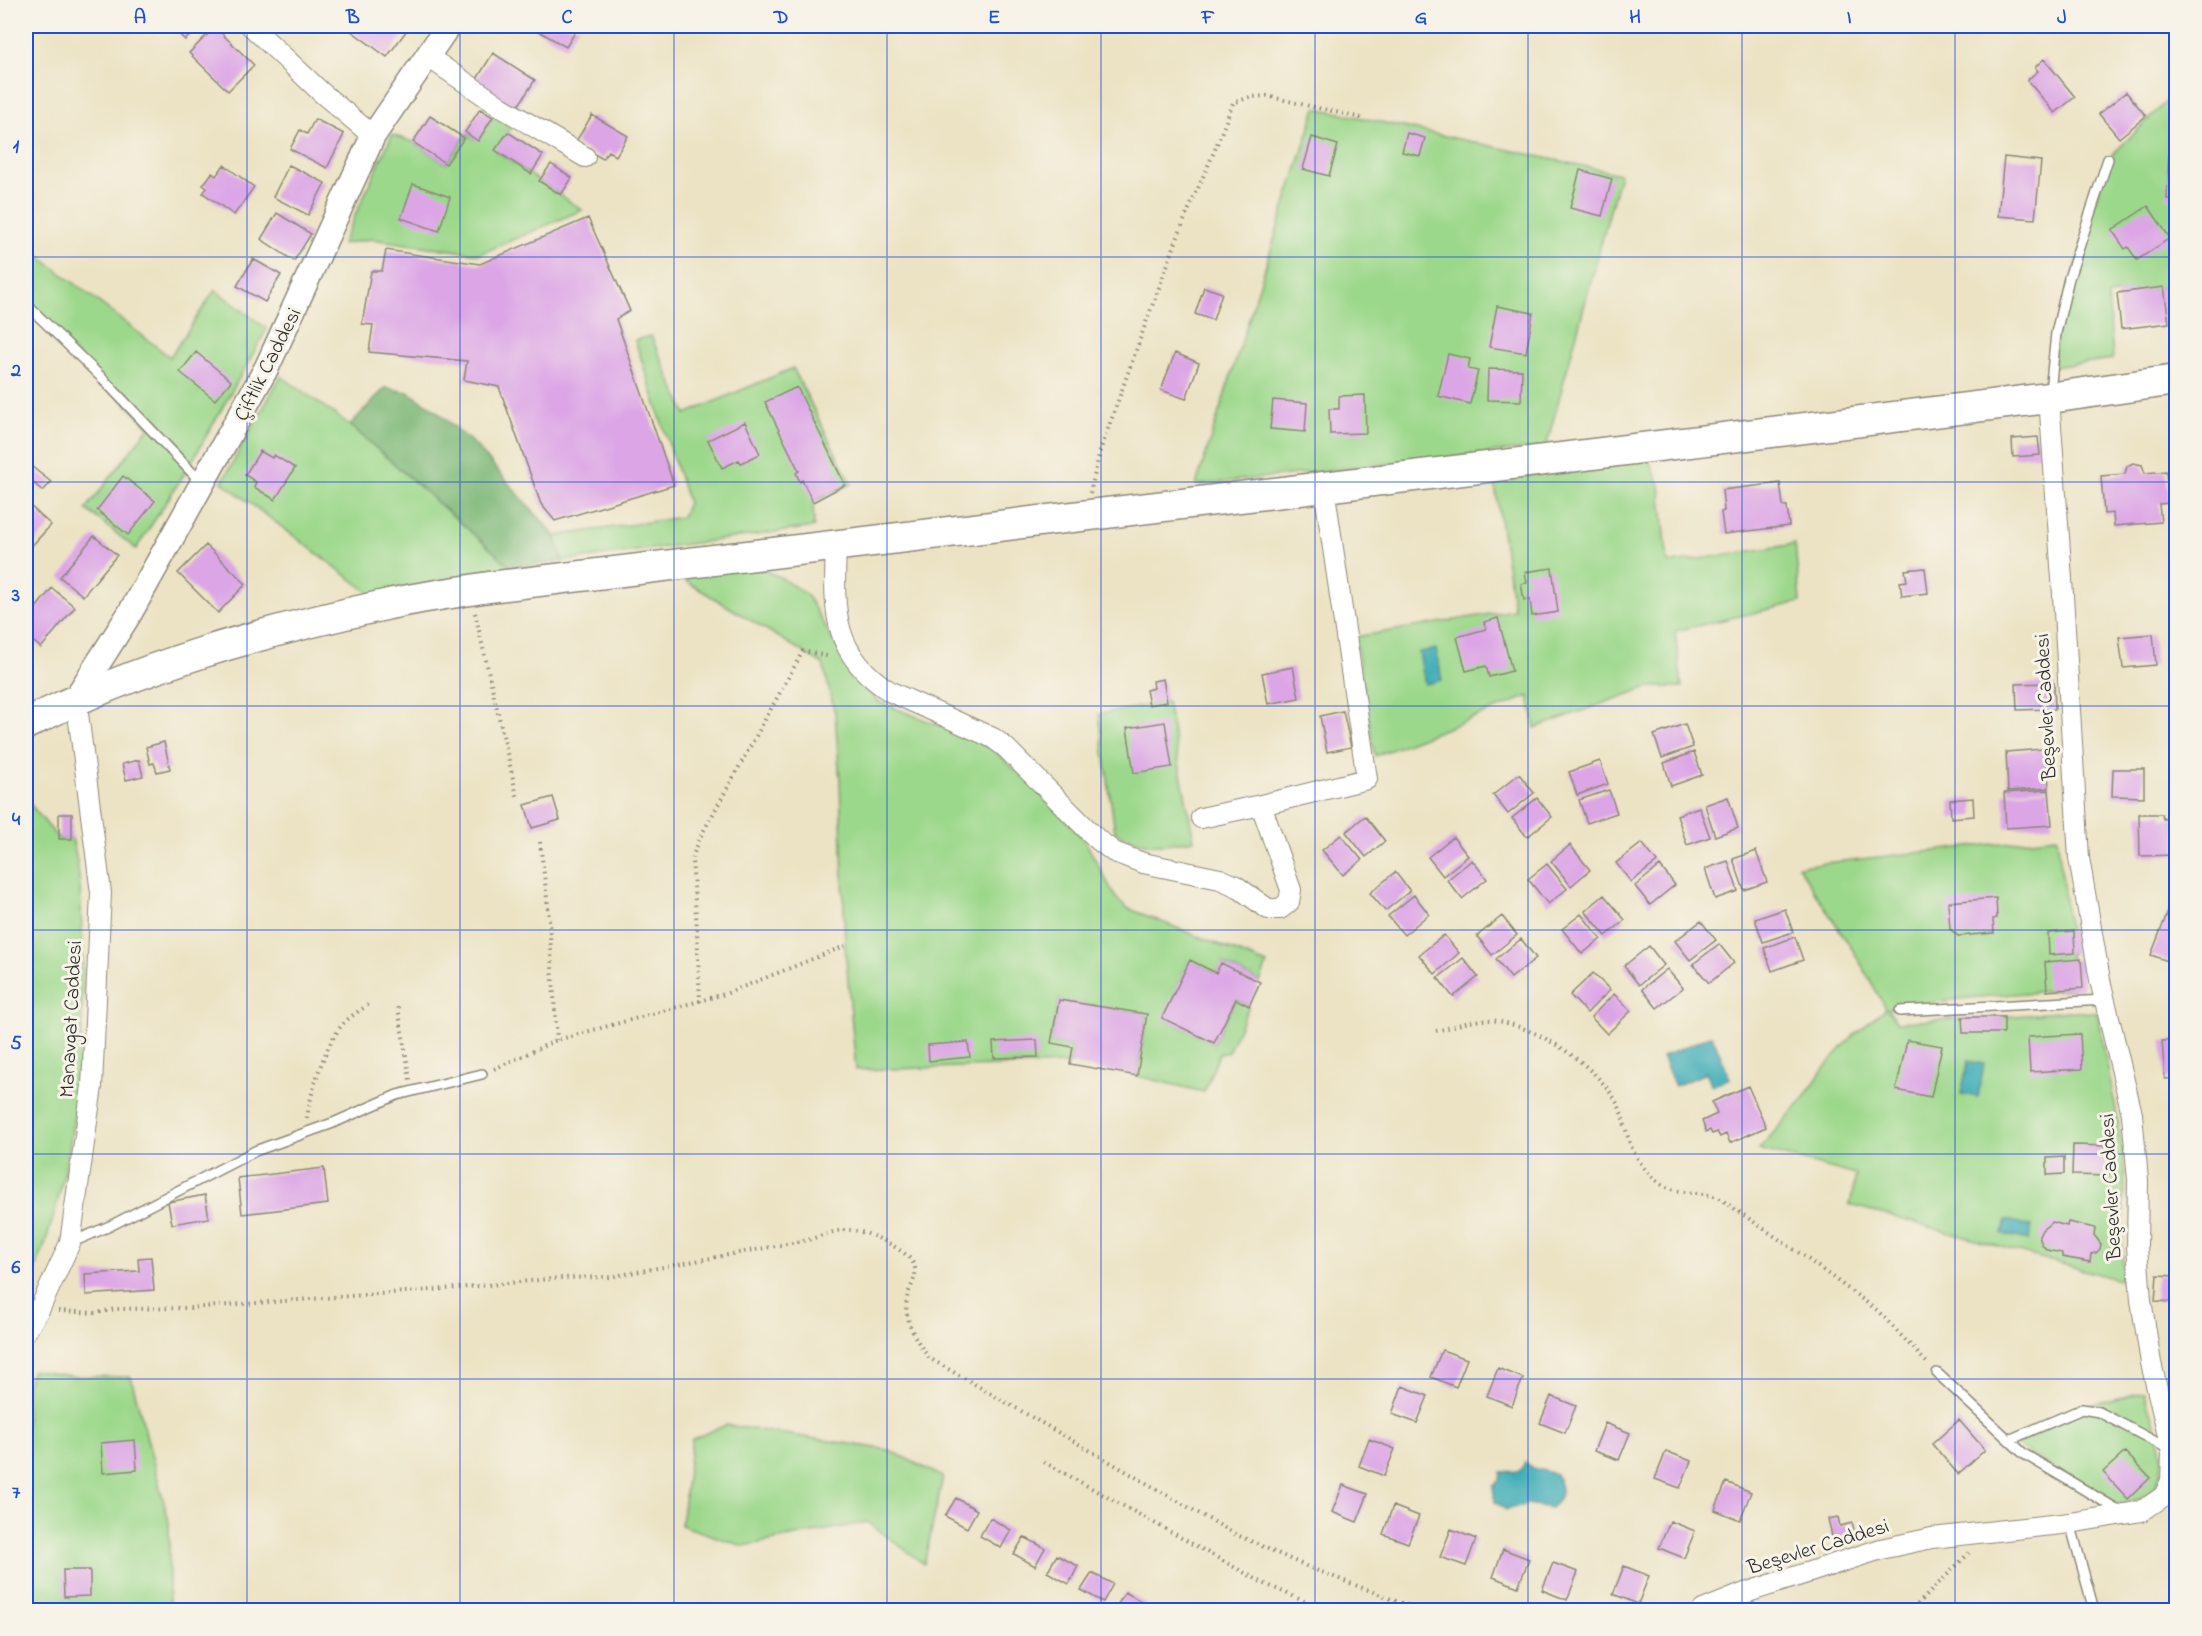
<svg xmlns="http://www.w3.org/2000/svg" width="2202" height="1636" font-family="'Indie Flower',sans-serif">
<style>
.green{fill:#9cd88b;stroke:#64825b;stroke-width:1.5}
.forest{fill:#7db877;stroke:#547251;stroke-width:1.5}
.water{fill:#3babb6;stroke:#336b70;stroke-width:1.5}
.building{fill:#dca6e6}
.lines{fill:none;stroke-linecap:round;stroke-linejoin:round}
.service-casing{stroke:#8c8778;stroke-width:12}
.minor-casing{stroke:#8c8778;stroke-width:22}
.tertiary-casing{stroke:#8c8778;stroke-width:27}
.primary-casing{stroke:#8c8778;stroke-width:33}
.path{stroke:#8c8778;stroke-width:4;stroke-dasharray:1.5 4.5;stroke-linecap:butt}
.service{stroke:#fff;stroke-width:9}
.minor{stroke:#fff;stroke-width:20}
.tertiary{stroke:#fff;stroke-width:24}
.primary{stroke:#fff;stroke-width:30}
.grid{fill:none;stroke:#1d4ed8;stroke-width:1.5;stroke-opacity:0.55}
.labels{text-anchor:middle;stroke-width:6;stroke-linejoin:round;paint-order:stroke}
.street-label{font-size:21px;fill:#2b2b2b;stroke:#f7f3e8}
.neatline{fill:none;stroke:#1d4ed8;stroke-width:2}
.grid-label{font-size:20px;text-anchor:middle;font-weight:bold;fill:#1d4ed8}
</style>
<rect width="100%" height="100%" fill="#f7f3e8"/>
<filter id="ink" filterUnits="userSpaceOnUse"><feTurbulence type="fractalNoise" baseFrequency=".0167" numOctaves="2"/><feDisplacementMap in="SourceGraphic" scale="12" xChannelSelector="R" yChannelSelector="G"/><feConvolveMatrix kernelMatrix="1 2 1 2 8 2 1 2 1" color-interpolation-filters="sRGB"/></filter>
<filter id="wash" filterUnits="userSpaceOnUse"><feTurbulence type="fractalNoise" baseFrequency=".008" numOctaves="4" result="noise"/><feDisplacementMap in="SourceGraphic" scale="24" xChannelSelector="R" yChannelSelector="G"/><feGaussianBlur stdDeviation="1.35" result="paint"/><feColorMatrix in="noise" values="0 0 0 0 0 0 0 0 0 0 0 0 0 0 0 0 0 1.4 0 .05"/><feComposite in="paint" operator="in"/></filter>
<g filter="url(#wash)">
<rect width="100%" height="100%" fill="#ece3c4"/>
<path class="green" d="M2176 92V306L2174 286 2108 295 2113 359 2053 367 2056 333 2108 159Z
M1316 108 1620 174 1546 447 1196 485Z
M496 112 514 123 496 151 582 210 480 254 371 239 342 244 392 135 413 142 446 164 467 134 478 140Z
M26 246 170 357 215 290 267 329 188 468 136 549 86 509 149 427 26 304Z
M651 336 686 414 793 368 851 484 813 502 814 527 563 561 555 536 682 517 688 503 635 340Z
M281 376 350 425 512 568 371 594 222 482Z
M1648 458 1660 485 1668 564 1795 544 1800 602 1675 631 1682 687H1648L1535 728 1529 696 1375 756 1355 637 1514 610 1494 480Z
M755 567 780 577 807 595 854 677 879 702 961 734 993 750 1027 780 1084 839 1116 898 1127 908 1267 964 1260 982 1222 963 1216 973 1190 961 1163 1018 1214 1043 1236 999 1249 1006 1228 1052 1219 1054 1204 1092 1137 1076 1147 1014 1059 1000 1051 1043 1073 1047 1070 1064 856 1070 845 946 840 781 835 713 823 664 674 574Z
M1167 702 1194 840C1159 845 1148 849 1115 832L1099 714Z
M26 799 59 839H72C81 870 81 906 82 938 85 1040 78 1146 45 1244 40 1260 32 1275 26 1290Z
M2057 837 2069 932 2072 989 1958 999 1887 1009 1897 1022 2004 1017 2067 1011 2097 1013 2119 1126 2125 1174 2122 1228 2123 1281 1850 1205 1856 1175 1759 1149 1801 1102 1825 1067 1850 1039 1886 1008 1854 952 1798 866Z
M32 1370 71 1376 131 1377 169 1522V1610H26V1386Z
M2144 1392C2155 1423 2179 1474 2143 1497 2134 1502 2121 1503 2111 1506L2009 1440 2094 1404Z
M726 1425 889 1450 943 1477 924 1564 868 1522 743 1546 681 1525 692 1439Z"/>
<path class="forest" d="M385 388 408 392 433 408 476 446 555 536 563 561 512 568 350 425Z"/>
<path class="water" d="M1436 649 1442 680 1425 684 1419 652Z
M1712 1035 1730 1078 1712 1086 1706 1073 1675 1086 1662 1057Z
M1968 1061 1984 1064 1978 1097 1961 1094Z
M2006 1220 2032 1226 2029 1240 2002 1234Z
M1525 1462 1533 1468 1556 1474C1563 1489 1564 1496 1551 1508L1527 1504 1506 1510 1495 1502 1493 1487 1500 1479 1501 1472 1520 1471Z"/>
<g id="blocks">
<path class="building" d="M171 26H200L185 40Z
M348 26H400L407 30 387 57 346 27Z
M530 26H579L566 47Z
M215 27 254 65 228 91 189 53Z
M493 53 535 80 517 108 475 82Z
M2044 59 2075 97 2055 113 2027 80 2038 71 2035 67Z
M2126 92 2146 116 2119 138 2099 114Z
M480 109 493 117 478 141 465 132Z
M592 115 628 136 616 156 608 151 603 159 575 143Z
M430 116 464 138 446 164 413 142Z
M315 119 344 134 327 168 290 149 300 130 307 134Z
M508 132 543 155 531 174 495 150Z
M1407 133 1425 138 1420 156 1402 152Z
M1312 137 1338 145 1329 176 1303 169Z
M2169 145 2176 146V199H2167Z
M2004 157 2041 161 2035 219 1998 216Z
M551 164 572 178 561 195 539 181Z
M224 165 254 187 234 215 203 193 207 188 203 185 212 173 216 176Z
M289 165 325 183 308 215 273 197Z
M1580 170 1612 179 1602 216 1570 208Z
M413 184 450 197 439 231 401 218Z
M2148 206 2170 238 2137 260 2128 247 2125 249 2112 230Z
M277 213 311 234 294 261 261 239Z
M588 218 630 311 616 319 674 485 555 521 541 504 499 387 464 380 467 361 369 352 373 325 362 324 371 271H382L386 250 480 264Z
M253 259 281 275 265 302 237 286Z
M1204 287 1222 293 1213 320 1195 314Z
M2164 287 2169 323 2121 329 2117 293Z
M1497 306 1533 313 1526 353 1489 347Z
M196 352 231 381 215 400 180 372Z
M1175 353 1199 363 1186 399 1161 390Z
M1448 354 1470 359 1468 369 1478 371 1470 404 1438 396Z
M1488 369 1522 370 1521 401 1487 400Z
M797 387 845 485 813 502 802 480 800 482 796 473 799 471 765 402Z
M1365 395 1366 433 1330 434 1329 409H1339V396Z
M1273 400 1307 403 1305 432 1270 429Z
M745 422 760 454 741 463 739 460 722 468 708 440Z
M2038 437 2040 455 2013 457 2012 439Z
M260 451 272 458 274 455 295 468 275 500 254 487 256 482 245 475Z
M26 462 51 482 43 491 26 477Z
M2133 463 2142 465 2145 473 2166 471 2169 503 2159 504 2161 522 2114 526 2113 513 2104 514 2101 476 2125 474 2127 466Z
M123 476 155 501 128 535 97 510Z
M1780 483 1783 506H1787L1789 526 1724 534 1721 512 1724 511 1722 490Z
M26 502 51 525 26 552Z
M94 536 117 555 83 596 60 577Z
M206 545 246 584 218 613 178 573Z
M1552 568 1558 612 1532 616 1530 599 1524 600 1521 584 1527 583 1525 572Z
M1925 568 1928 593 1902 596 1900 582 1907 581 1905 570Z
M52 588 75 607 41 648 26 635V620Z
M1498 618 1512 671 1489 677 1486 666 1466 671 1457 637 1486 629 1484 622Z
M2153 634 2156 665 2123 668 2119 637Z
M1293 667 1299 698 1268 704 1262 673Z
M1163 679 1167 702 1149 705 1146 690 1154 688 1153 681Z
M2054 683 2055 709 2017 710 2016 684Z
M1343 711 1351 747 1327 752 1320 716Z
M1165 722 1172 767 1134 773 1127 728Z
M1685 724 1693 747 1662 758 1654 735Z
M164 742 170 769 157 772 154 763 150 764 146 747Z
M2043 749 2044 761 2047 760 2049 788 2008 791 2006 752Z
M1694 752 1702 775 1671 786 1664 763Z
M139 760 143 776 126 780 122 764Z
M1600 761 1608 784 1577 795 1569 772Z
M2113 769H2144V797L2112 796Z
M1519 774 1534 793 1508 814 1493 795Z
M1609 790 1617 813 1587 823 1579 800Z
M2049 790 2052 825 2006 828 2004 793Z
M553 797 560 820 532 828 525 805Z
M1728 797 1738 828 1715 836 1705 805Z
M1537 798 1552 817 1527 837 1512 818Z
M1973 798 1974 816 1951 818 1950 800Z
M1699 807 1710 837 1687 845 1677 815Z
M59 814H72V839H59Z
M2139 814H2162L2163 819H2176V855L2140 856Z
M1365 816 1385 841 1366 857 1346 832Z
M1341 835 1362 860 1343 875 1322 850Z
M1453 837 1468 856 1443 876 1428 857Z
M1642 843 1657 862 1631 882 1616 863Z
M1570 845 1590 870 1571 886 1551 861Z
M1756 851 1767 882 1744 890 1733 859Z
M1472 860 1487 879 1462 899 1447 880Z
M1728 861 1738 891 1715 899 1705 869Z
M1547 864 1567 889 1548 904 1528 879Z
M1660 866 1675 885 1650 905 1635 886Z
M1395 872 1410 891 1385 911 1370 893Z
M1414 895 1429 914 1404 935 1388 916Z
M1604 895 1625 920 1606 936 1585 911Z
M1996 898 1997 918 1993 919 1994 933 1958 936 1950 929 1948 902Z
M2170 906 2176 909V964L2151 955Z
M1785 909 1793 932 1763 942 1755 919Z
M1581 914 1601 939 1582 954 1562 929Z
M1502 916 1517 935 1492 955 1477 936Z
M1701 921 1716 940 1690 960 1675 941Z
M2074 931 2075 953 2049 955 2048 933Z
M1444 935 1459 953 1435 974 1419 955Z
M1795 937 1803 960 1772 971 1764 948Z
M1521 939 1536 958 1511 978 1496 959Z
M1719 944 1734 963 1709 983 1693 964Z
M1649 946 1664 965 1639 985 1624 966Z
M1463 958 1478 977 1453 997 1438 978Z
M2081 959 2083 988 2047 991 2045 962Z
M1190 960 1216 973 1221 963 1260 982 1249 1006 1236 999 1214 1043 1162 1018Z
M1667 969 1683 988 1657 1008 1642 989Z
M1593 973 1610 990 1587 1013 1570 995Z
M1614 994 1631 1011 1607 1034 1591 1017Z
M1059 1000 1147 1014 1137 1076 1070 1064 1073 1047 1051 1043Z
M1962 1017H2004V1033H1963Z
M2080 1034 2082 1069 2030 1072 2028 1037Z
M1037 1040 1038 1057 994 1058 993 1042Z
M1907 1040 1942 1046 1931 1097 1896 1090Z
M2176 1040V1078L2165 1079 2162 1041Z
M968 1042 970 1057 929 1061 928 1045Z
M2173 1081H2176V1114L2174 1115Z
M1748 1086 1766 1127 1730 1143 1726 1134 1720 1137 1717 1132 1712 1134 1710 1130 1706 1132 1702 1121 1717 1114 1712 1102Z
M2073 1145 2110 1146 2109 1176 2072 1175Z
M2064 1157V1174L2047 1175V1158Z
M2171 1163 2176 1164V1193H2171Z
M324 1168 328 1204 242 1214 238 1178Z
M205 1195 209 1218 172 1224 168 1202Z
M2052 1222 2067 1226 2068 1222 2095 1228 2094 1235 2101 1244 2100 1249 2096 1253 2091 1254 2090 1262 2062 1257V1253L2047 1250 2042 1245 2039 1236 2042 1230Z
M151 1257 154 1290 86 1295 85 1274 139 1271 138 1258Z
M2157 1275 2176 1276V1302L2155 1301Z
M1442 1350 1467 1359 1456 1387 1431 1377Z
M1498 1368 1523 1378 1512 1406 1487 1396Z
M1402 1386 1428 1396 1417 1423 1392 1414Z
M1551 1396 1576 1406 1565 1433 1540 1423Z
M1959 1420 1985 1450 1958 1474 1932 1444Z
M1605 1423 1630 1433 1619 1460 1594 1451Z
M1369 1439 1395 1449 1384 1476 1359 1466Z
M135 1440 137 1470 103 1473 101 1443Z
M1666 1451 1691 1461 1680 1488 1655 1479Z
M2125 1452 2150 1478 2128 1499 2103 1472Z
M1726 1482 1751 1492 1740 1520 1715 1510Z
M1343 1485 1368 1494 1357 1522 1332 1512Z
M956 1498 977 1510 967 1528 945 1516Z
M1393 1506 1419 1516 1408 1543 1383 1534Z
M1838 1517 1840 1526 1852 1523 1855 1534 1833 1540 1828 1519Z
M990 1518 1011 1530 1001 1548 980 1536Z
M1670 1521 1695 1531 1684 1558 1659 1548Z
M1451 1529 1476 1539 1466 1566 1440 1557Z
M1024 1537 1045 1548 1035 1566 1014 1554Z
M1503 1549 1529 1559 1518 1587 1493 1577Z
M1057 1555 1078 1566 1069 1584 1047 1572Z
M1553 1563 1578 1572 1567 1600 1542 1590Z
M1624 1566 1649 1576 1638 1604 1613 1594Z
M63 1570H90V1596L64 1597Z
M1092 1573 1113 1584 1103 1602 1081 1590Z
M1125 1592 1146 1604 1142 1610 1115 1609Z"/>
</g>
</g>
<g filter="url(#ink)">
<use href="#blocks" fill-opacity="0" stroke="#8c8778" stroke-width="1.5"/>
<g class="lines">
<g class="service-casing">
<path id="service" d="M26 304 101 377 201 482
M2050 392 2056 333 2069 278 2108 159
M1900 1011 2105 1000
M70 1243 110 1226 255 1151 333 1123 397 1095 482 1074
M1937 1373 2024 1454 2120 1511
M2009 1440 2082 1409 2099 1412 2171 1450
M2070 1523 2094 1610"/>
</g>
<g class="minor-casing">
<path id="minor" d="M251 26 322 93 373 136
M427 56 501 107 585 157
M836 544C834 608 830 654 891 692L993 738 1005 747 1097 839 1114 852 1143 863 1220 879 1236 886 1268 909H1280L1289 902 1291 890 1261 805 1367 779 1324 487
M1201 818 1261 805
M26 1331 40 1308 70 1243 92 1086 101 893 76 698
M1703 1610 1745 1593 1881 1549 1932 1538 2070 1523 2142 1511 2164 1496 2171 1481 2172 1453 2151 1363 2141 1300 2137 1247 2138 1180 2132 1114 2100 980 2079 858 2062 579 2049 398"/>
</g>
<g class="tertiary-casing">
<path id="tertiary" d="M76 698 130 613 267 367 373 136 448 26"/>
</g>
<g class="primary-casing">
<path id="primary" d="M26 724C139 666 261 632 385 605 419 597 454 593 489 587L1324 487 2049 398 2176 380"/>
</g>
<path class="path" d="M1090 493 1100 451 1148 317 1185 218 1214 152 1233 103 1250 97 1267 96 1361 118
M475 613 517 796
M540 842 548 906 557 1040
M700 1002 697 929 692 859 698 841 803 651 831 657
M398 1007 410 1080
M1436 1031C1453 1027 1473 1019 1490 1020 1534 1024 1600 1066 1619 1107 1623 1116 1625 1127 1628 1137 1632 1153 1646 1173 1658 1182 1677 1196 1698 1190 1719 1198L1802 1255 1877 1310 1928 1364
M494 1069 557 1040 725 994 845 946
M307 1118C311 1091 324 1047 342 1025 349 1017 359 1011 368 1005
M58 1311 96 1313 115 1309 190 1308 458 1288 560 1278 609 1277 808 1240C821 1236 834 1230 848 1230 864 1229 906 1249 913 1263 920 1275 909 1287 907 1298 903 1320 917 1342 929 1358L1235 1534 1308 1567 1420 1610
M1044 1462 1263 1583 1324 1610
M1915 1610 1918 1604 1969 1553"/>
<use href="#service" class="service"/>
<use href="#minor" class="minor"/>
<use href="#tertiary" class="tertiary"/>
<use href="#primary" class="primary"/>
</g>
</g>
<path class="grid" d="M247 26V1610M460 26V1610M674 26V1610M887 26V1610M1101 26V1610M1315 26V1610M1528 26V1610M1742 26V1610M1955 26V1610M26 257H2176M26 482H2176M26 706H2176M26 930H2176M26 1154H2176M26 1379H2176"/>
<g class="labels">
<g class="street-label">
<text transform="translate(267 364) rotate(-63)" y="7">Çiftlik Caddesi</text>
<text transform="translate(2045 707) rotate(-93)" y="7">Beşevler Caddesi</text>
<text transform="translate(70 1019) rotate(-87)" y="7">Manavgat Caddesi</text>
<text transform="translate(2110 1187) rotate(-93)" y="7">Beşevler Caddesi</text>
<text transform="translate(1818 1546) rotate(-17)" y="7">Beşevler Caddesi</text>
</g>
</g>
<rect width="2202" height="1636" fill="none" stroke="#f7f3e8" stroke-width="66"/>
<rect x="33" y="33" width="2136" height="1570" class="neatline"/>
<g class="grid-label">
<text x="140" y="23">A</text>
<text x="353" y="23">B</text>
<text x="567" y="23">C</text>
<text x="781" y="23">D</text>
<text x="994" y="23">E</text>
<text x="1208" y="23">F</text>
<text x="1421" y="23">G</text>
<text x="1635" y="23">H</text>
<text x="1849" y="23">I</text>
<text x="2062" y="23">J</text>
<text x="16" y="152">1</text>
<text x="16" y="376">2</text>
<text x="16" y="601">3</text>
<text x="16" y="825">4</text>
<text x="16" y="1049">5</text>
<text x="16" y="1273">6</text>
<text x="16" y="1498">7</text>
</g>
</svg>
